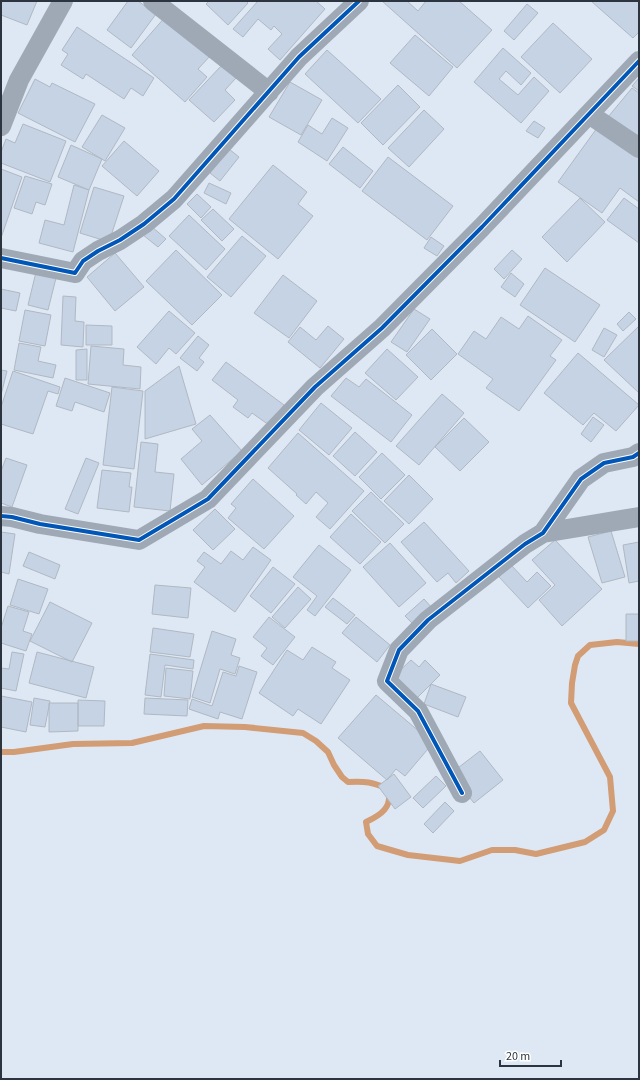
<svg xmlns="http://www.w3.org/2000/svg" width="640" height="1080" font-family="'Source Sans 3',sans-serif">
<style>
.lines{fill:none;stroke-linecap:round;stroke-linejoin:round}
.stream{stroke:#d29c74;stroke-width:6}
.building{fill:#c5d3e4;stroke:#b0b8c2}
.street{stroke:#9fa9b5;stroke-width:20}
.cycleway-casing{stroke:#fff;stroke-width:6}
.cycleway{stroke:#0057b8;stroke-width:4}
</style>
<rect width="100%" height="100%" fill="#dee8f4"/>
<g class="lines">
<path class="stream" d="M1 752H14L73 744 132 743 204 726 245 727 303 733 316 741 328 752 334 765 342 777 348 782C365 781 373 782 388 789 393 807 381 815 366 822L368 834 377 846 408 855 460 861 492 850H515L536 854 585 842 604 830 613 811 610 777 571 703 572 683 575 665 578 656 590 645 617 642 639 644"/>
</g>
<path class="building" d="M1 1H37L27 25 1 15Z
M128 1H138L156 14 131 48 107 30Z
M209 1H246L248 3 228 25 206 4Z
M258 1H316L325 9 280 60 268 49 282 34 274 26 271 30 258 19 243 37 233 29Z
M382 1H407L418 11 426 1H459L492 30 457 68Z
M591 1H639V32L633 38Z
M527 4 538 13 514 40 504 31Z
M166 16 211 55 198 69 207 77 185 102 132 55Z
M553 23 592 59 560 93 521 57Z
M77 27 154 78 143 96 131 88 124 99 86 74 83 79 61 65 68 54 62 50Z
M415 35 453 67 429 96 390 63Z
M503 48 531 73 521 85 506 71 499 79 518 95 534 77 549 91 521 123 474 82Z
M327 50 381 99 358 123 305 74Z
M222 65 236 78 225 90 235 100 214 122 189 100Z
M639 78V91L632 86Z
M35 79 50 87 52 83 95 104 75 142 18 113Z
M290 82 322 100 301 135 269 117Z
M398 85 420 107 383 145 361 123Z
M632 88 639 93V136L608 117Z
M424 110 444 129 409 167 388 148Z
M102 115 125 128 105 161 82 147Z
M332 118 348 128 327 161 298 142 308 125 322 134Z
M534 121 545 128 538 138 526 131Z
M23 124 66 141 50 182 1 163V152L6 139 15 143Z
M597 128 639 158V202L620 188 602 213 558 182Z
M124 141 159 171 137 196 102 166Z
M71 145 102 159 89 190 58 177Z
M343 147 373 171 360 188 329 164Z
M229 149 239 157 220 181 210 173Z
M388 157 453 206 427 240 362 191Z
M273 165 307 192 298 204 313 216 278 259 229 219Z
M1 169 22 177 1 238Z
M25 176 52 184 45 205 36 202 32 214 14 208Z
M209 183 231 193 226 204 204 193Z
M74 185 89 190 73 252 39 243 45 220 64 225Z
M94 187 124 196 109 242 80 233Z
M197 194 211 207 201 218 187 204Z
M580 198 605 222 567 262 542 237Z
M624 198 639 209V243L607 220Z
M213 209 234 229 222 241 201 220Z
M189 215 225 249 206 270 169 236Z
M151 226 166 239 158 247 143 235Z
M242 236 266 256 231 297 207 277Z
M431 237 444 246 437 256 424 248Z
M176 250 222 295 192 325 146 281Z
M512 250 522 259 504 279 494 269Z
M115 253 144 287 115 311 87 277Z
M545 268 600 305 575 342 520 305Z
M36 272 56 278 48 310 28 305Z
M511 273 524 284 515 297 501 287Z
M283 275 317 301 289 338 254 313Z
M1 289 20 293 16 311 1 308Z
M63 296 76 297 75 321 84 322 83 347 61 345Z
M414 309 430 319 407 352 391 342Z
M25 310 51 315 45 346 19 341Z
M169 311 195 333 176 354 169 348 156 364 137 347Z
M629 312 636 319 623 331 617 324Z
M528 316 562 340 550 356 556 360 519 411 486 388 493 379 458 354 474 331 486 339 501 317 519 329Z
M86 325 112 326V345H86Z
M328 326 344 339 320 368 288 342 300 327 316 340Z
M639 326V393L604 360Z
M604 328 617 335 604 357 592 350Z
M432 329 457 354 431 380 406 355Z
M198 336 209 345 199 358 204 362 197 371 180 358Z
M19 343 41 347 38 361 56 365 53 378 14 370Z
M91 346 124 349 123 365 141 367 140 389 88 384Z
M87 349V380H76V350Z
M387 349 418 377 396 400 365 373Z
M578 353 639 405 616 431 594 413 583 425 544 393Z
M226 362 284 405 269 425 252 413 248 418 233 407 238 400 212 380Z
M179 366 196 424 145 439V391Z
M1 370 7 371 1 395Z
M13 371 60 387 58 394 48 391 33 434 1 424V407Z
M65 378 110 393 104 412 75 402 72 411 56 406Z
M346 378 359 387 366 379 412 415 391 442 331 396Z
M112 387 143 391 134 469 103 465Z
M442 394 464 413 419 465 396 446Z
M321 403 352 428 329 455 299 430Z
M210 415 242 451 202 485 181 459 202 441 192 429Z
M593 417 604 425 591 442 581 434Z
M464 418 489 442 460 471 435 447Z
M355 432 377 452 355 476 333 456Z
M298 433 364 491 330 529 316 517 328 503 316 492 306 504 296 495 297 494 268 468Z
M141 442 158 444 155 472 174 474 170 511 134 507Z
M382 453 405 475 381 499 359 477Z
M6 458 27 465 12 507 1 503V471Z
M86 458 99 463 78 514 65 509Z
M102 470 131 473 129 487H132L129 512 97 508Z
M409 475 433 499 409 524 384 501Z
M253 479 294 516 264 549 228 518 236 508 231 504Z
M371 492 404 524 385 543 352 511Z
M215 509 235 529 213 550 193 530Z
M351 514 381 542 360 564 330 537Z
M424 522 469 571 456 583 448 573 437 582 401 542Z
M611 531 625 577 602 583 588 537Z
M1 532 15 534 9 574 1 572Z
M555 540 602 589 562 626 539 600 555 585 532 560Z
M639 542V581L629 583 623 545Z
M390 543 426 583 399 607 363 567Z
M319 545 351 570 315 616 307 610 317 596 293 577Z
M253 547 271 560 235 612 194 582 205 567 197 561 204 552 221 564 231 551 243 560Z
M29 552 60 565 55 579 23 566Z
M511 565 527 582 537 572 551 586 528 608 499 577Z
M273 567 295 584 271 613 250 596Z
M18 579 48 589 39 614 10 605Z
M155 585 191 588 188 618 152 614Z
M298 587 311 599 285 628 272 617Z
M333 598 355 615 347 624 325 607Z
M424 599 433 609 415 626 405 616Z
M50 602 92 623 72 662 30 641Z
M8 606 29 612 23 631 32 634 26 651 1 643V628Z
M626 614H639V641H626Z
M269 617 295 637 273 665 261 656 267 648 253 637Z
M356 617 390 645 377 662 342 633Z
M153 628 194 634 190 657 150 652Z
M212 631 236 639 231 655 240 658 235 674 220 669 210 703 192 697Z
M312 647 336 662 332 668 350 680 321 724 298 709 293 716 259 693 287 650 303 660Z
M12 652 24 654 16 691 1 688V668L9 669Z
M37 652 94 667 86 698 29 683Z
M150 654 194 660 193 669 165 665 161 697 145 695Z
M411 660 419 667 425 660 440 675 416 699 393 677Z
M239 666 257 672 242 719 220 712 218 719 189 709 192 699 212 706 223 672 236 676Z
M166 668 193 671 190 699 164 696Z
M431 684 466 697 458 717 424 704Z
M376 695 433 743 405 776 396 769 387 780 338 738Z
M1 696 32 702 26 732 1 727Z
M34 698 50 701 45 727 30 725Z
M145 698 188 700 187 716 144 714Z
M78 700 105 701 104 726H78Z
M49 703H78V731L49 732Z
M480 751 503 780 474 803 450 774Z
M394 774 411 797 395 809 378 786Z
M436 776 446 786 423 808 413 798Z
M445 802 454 811 433 833 424 824Z"/>
<g class="lines">
<path class="street" d="M153 1 269 92
M589 114 639 148
M1 126 19 80 63 1
M1 258 75 273 83 261 98 251 120 240 144 224 174 199 299 57 359 1
M1 516 12 517 40 524 139 540 208 499 315 387 382 328 482 227 639 61
M543 533 639 517
M462 793 418 711 387 681 399 650 428 620 525 544 543 533 581 479 604 463 633 457 639 453"/>
<g class="cycleway-casing">
<path id="cycleway" d="M1 258 75 273 83 261 98 251 120 240 144 224 174 199 299 57 359 1
M1 516 12 517 40 524 139 540 208 499 315 387 382 328 482 227 639 61
M462 793 418 711 387 681 399 650 428 620 525 544 543 533 581 479 604 463 633 457 639 453"/>
</g>
<use href="#cycleway" class="cycleway"/>
</g>
<rect width="640" height="1080" fill="none" stroke="#2c353f" stroke-width="4"/>
<path d="M500 1060v6h61v-6" fill="none" stroke="#2c353f" stroke-width="2"/>
<text x="506" y="1060" font-size="12" fill="#2c353f" stroke="#ffffff" stroke-width="3" paint-order="stroke">20 m</text>
</svg>
